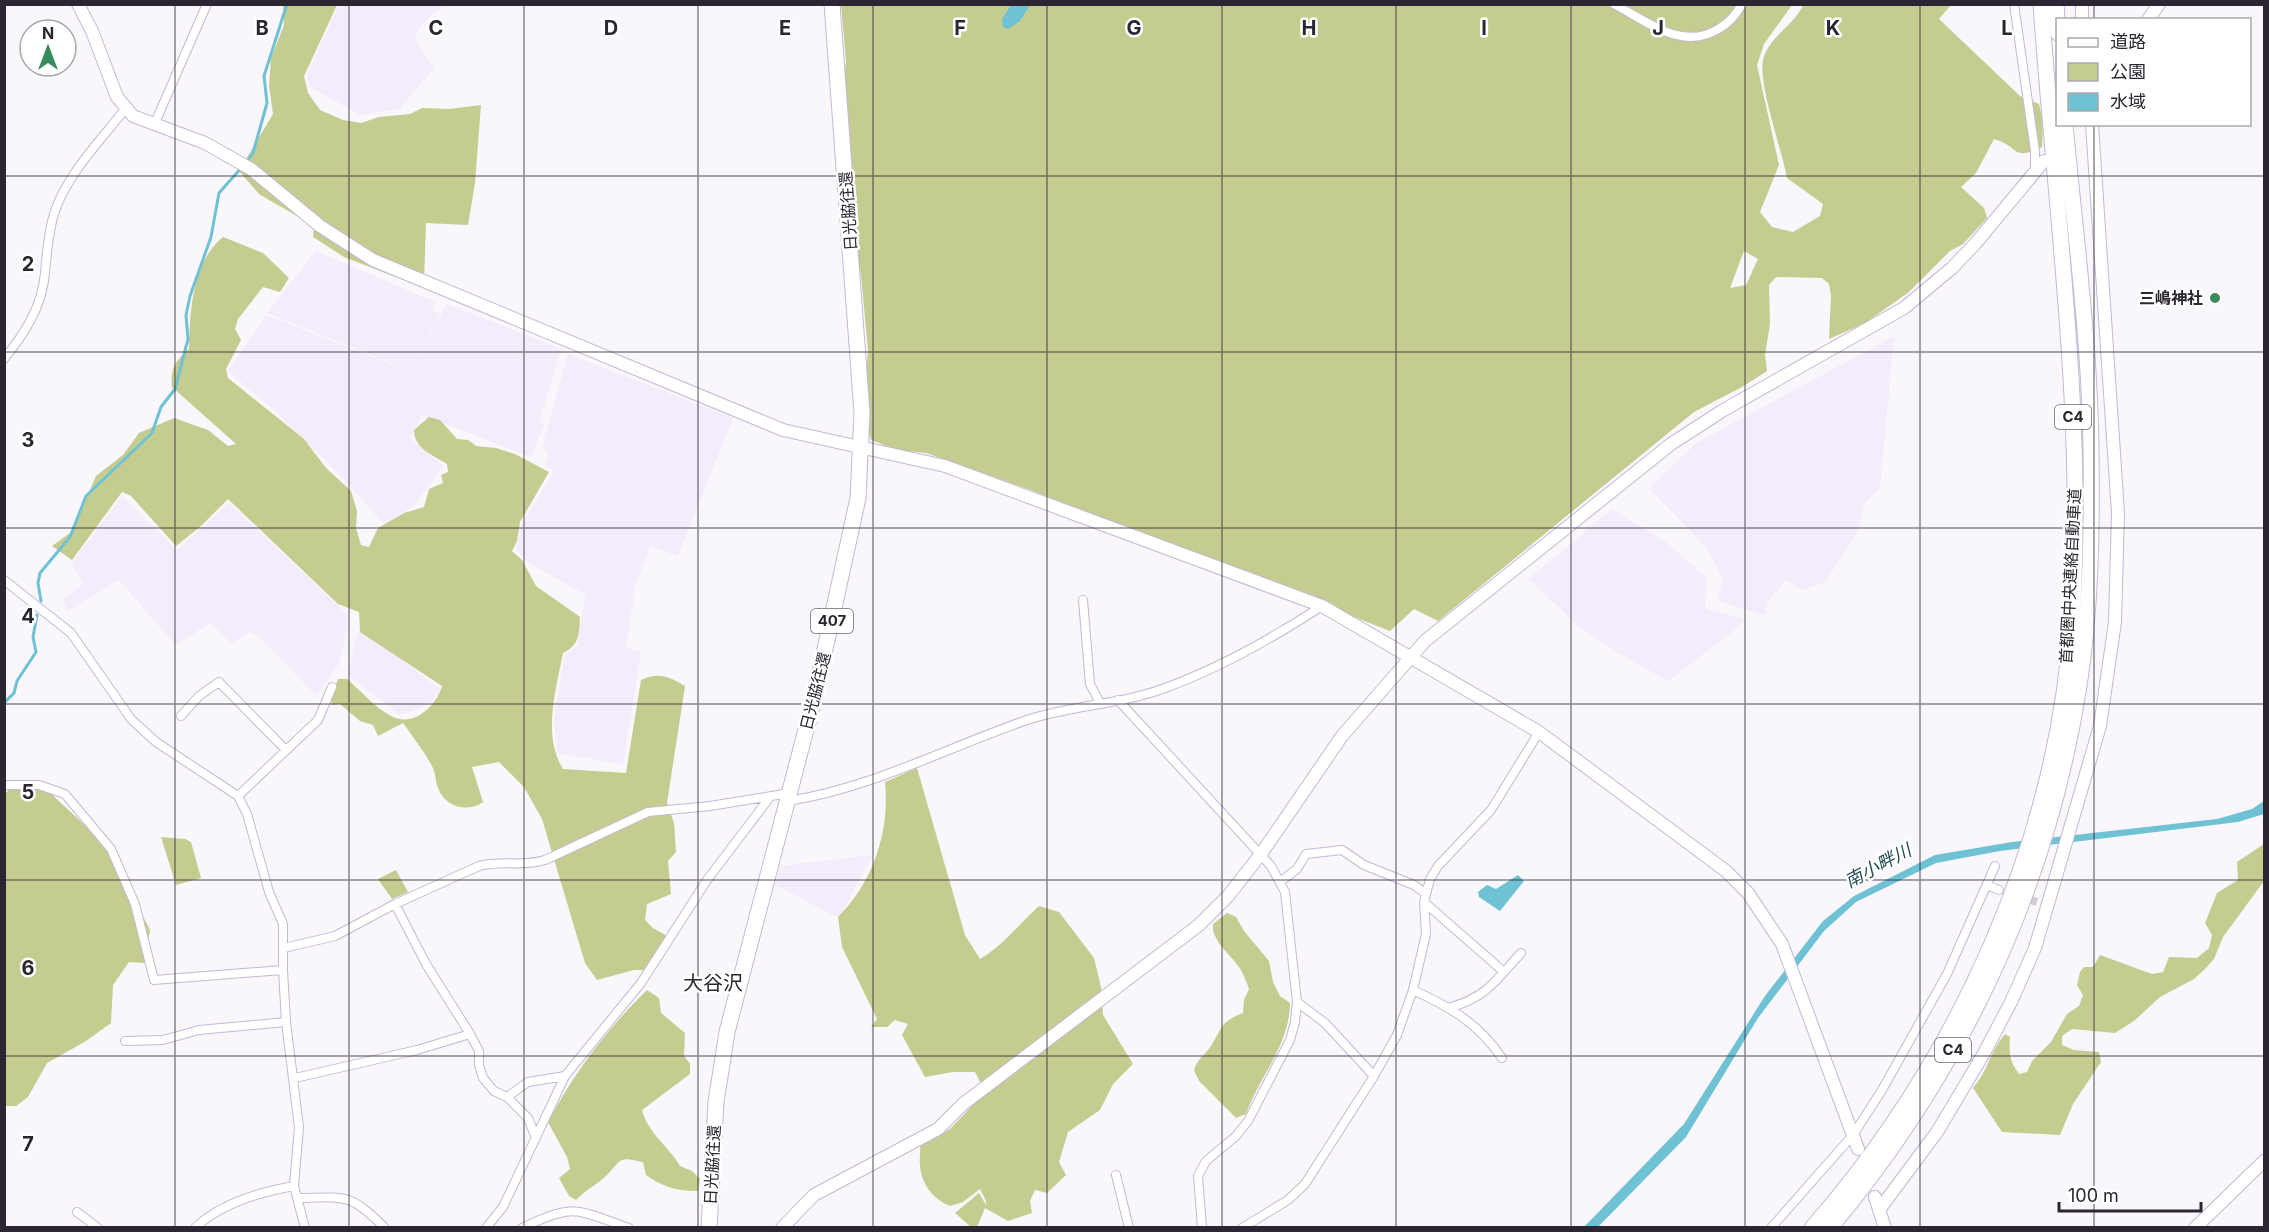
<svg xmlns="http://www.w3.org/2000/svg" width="2269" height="1232" font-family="Inter,'Noto Sans JP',sans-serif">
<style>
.built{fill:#f2ecfb}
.green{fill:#c5cc90;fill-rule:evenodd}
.water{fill:#6ec2d3}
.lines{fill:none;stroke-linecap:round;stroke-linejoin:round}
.stream{stroke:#6ec2d3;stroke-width:3}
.street-tunnel{stroke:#d0ccd3;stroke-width:8;stroke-dasharray:8 4;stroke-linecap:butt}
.street-casing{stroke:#c4b8d6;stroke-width:10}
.secondary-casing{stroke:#c4b8d6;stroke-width:14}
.highway-casing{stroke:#c4b8d6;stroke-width:17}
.street{stroke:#fff;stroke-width:8}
.secondary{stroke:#fff;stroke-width:12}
.highway{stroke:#fff;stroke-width:15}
.grid{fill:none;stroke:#2b2631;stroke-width:1.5;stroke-opacity:0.55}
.poi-dot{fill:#398a5c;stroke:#fff;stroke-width:2}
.labels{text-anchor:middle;stroke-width:5;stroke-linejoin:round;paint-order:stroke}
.shield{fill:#fff;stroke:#6b676f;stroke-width:1.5}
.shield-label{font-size:15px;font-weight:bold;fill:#2b2631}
.street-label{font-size:16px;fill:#2b2631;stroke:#fff}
.poi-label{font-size:16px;font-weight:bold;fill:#2b2631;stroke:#fff;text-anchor:end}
.water-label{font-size:18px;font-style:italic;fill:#234a52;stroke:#fff}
.quarter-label{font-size:20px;fill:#2b2631;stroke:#fff}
.grid-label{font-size:20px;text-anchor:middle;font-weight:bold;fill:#2b2631;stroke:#fff;stroke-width:5;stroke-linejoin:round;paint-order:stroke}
</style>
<rect width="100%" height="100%" fill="#f9f6fc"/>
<path class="built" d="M339 5H443L420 26 415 39 434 68 399 109 360 115 310 87 307 74Z
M316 251 435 302 432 311 440 314 409 370 267 313Z
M447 304 561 349 539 422 544 424 531 457 422 415 410 438 443 466 413 507 383 523 342 477 277 413 228 371 266 315 409 371Z
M1894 336 1880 488 1864 504 1858 532 1825 582 1802 590 1786 580 1767 602 1765 615 1718 601 1723 578 1705 546 1649 488 1695 444Z
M568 354 733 418 678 556 650 546 635 587 626 648 641 651 623 764 557 753 554 717 565 654 577 646 586 595 527 562 516 549 521 526 554 471 545 464 548 455 543 445Z
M122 496 177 550 229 503 347 614V631L339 663 317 696 257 635 248 632 233 644 210 623 176 645 119 580 68 611 62 600 83 584 72 563Z
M1612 509 1666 542 1707 578 1705 609 1744 619 1740 626 1668 681 1613 650 1578 626 1529 579Z
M361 629 440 689 430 704 400 715 348 675 357 636Z
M873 855 839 918 775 885 780 866Z"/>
<path class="green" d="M283 5H337L304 76 308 93 320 110 343 120 361 123 379 117 410 114 422 108 449 109 481 105 475 183 468 225 426 223 424 281 414 284 344 257 313 237 314 226 259 194 239 171 273 114 269 85 271 58 284 25Z
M841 5H1792L1764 44 1757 65 1779 165 1760 212 1772 227 1793 232 1820 216 1823 204 1787 178C1782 150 1758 84 1763 60 1769 36 1795 25 1803 5H1951L1939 19 2020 96 2039 104 2043 122 2042 147C2011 162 2020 146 1994 139L1976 173 1961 187 1984 208 1987 218 1963 244 1950 251 1909 292 1865 323 1829 339 1831 296 1829 284 1822 278 1776 277 1769 285 1770 324 1765 355 1767 371 1742 387 1694 412 1438 621 1414 609 1390 631 1028 489 926 453 897 450 871 440 867 426 865 385 868 351 861 275 856 252 849 123 843 82 846 62ZM1744 251 1758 259 1746 285 1730 288Z
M223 237 263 253 289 278 280 292 263 287 238 319 235 329 241 340 226 369 228 378 304 439 326 468 351 491 357 511 356 528 361 545 369 547 378 528 404 513 424 507 429 489 443 483 441 475 448 472 447 464C433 455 414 449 414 430L429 417 440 420 457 439 468 440 476 446 496 448 515 454 549 472 520 522 517 541 512 551 522 560 536 586 580 617C579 633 580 645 563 653 556 690 542 735 563 769L626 773 641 680C659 672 668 676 685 686L667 803 674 823 676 852 668 861 671 894 647 904 645 920 653 928 667 936 646 970H634L597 980 585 963 542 819 524 787 499 762 472 767 483 802C467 813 445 807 438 788 435 781 436 773 432 766 424 751 413 737 403 723L378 736 373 725 360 721 340 704 332 705 331 698 338 679H347C361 691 375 708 391 716 414 728 436 706 442 686L360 632 359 612 338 604 228 499 201 526 176 546 131 496 122 492 72 560 52 546 70 533 77 521 96 476 123 455 139 433 174 418 208 430 228 446 236 444 172 387C170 369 175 361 189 349 190 311 192 262 223 237Z
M917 768 965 935 980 959C1003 946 1019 924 1039 906L1059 912 1094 958 1101 987 1103 1015 1133 1064 1113 1084 1100 1110 1068 1132 1059 1162 1066 1175 1047 1193 1035 1190 1030 1201 1032 1213 1008 1221 985 1208 977 1227H971L955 1213 979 1193 986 1205V1201L980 1189 963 1202 950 1206C933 1199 921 1184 920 1165 919 1158 921 1154 920 1146L950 1129 985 1092 975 1072H953L925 1077 902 1035 908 1024 895 1020 887 1027H871L877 1019 842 947 838 917C873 882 890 832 885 782Z
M9 790H47L90 830 111 855 150 930 145 963 129 962 113 985 111 1023 86 1041 47 1063 28 1097 16 1106H5V793Z
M161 837 185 839 191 842 201 878 176 885Z
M2264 844V881L2223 937 2214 959 2206 968 2194 979 2160 997 2134 1021 2115 1033 2072 1029 2062 1036V1045L2074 1050 2099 1052 2101 1062 2073 1104 2060 1135 2002 1132 1973 1088C1988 1071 1990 1051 2005 1034L2010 1037C2009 1054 2009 1060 2019 1074L2027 1072 2032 1061 2051 1042 2067 1014 2079 1006 2083 995 2077 985 2080 972 2084 967H2093L2100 955 2152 974 2163 972 2169 957 2197 958 2209 948 2212 935 2205 923 2217 893 2238 880 2237 862Z
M396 870 408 892 392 899 378 879Z
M1227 913 1236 917 1244 931 1269 961 1273 982 1280 996 1290 1003C1290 1044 1259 1077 1246 1114L1236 1118 1199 1081 1194 1070C1197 1059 1205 1055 1211 1046 1223 1027 1220 1022 1243 1013L1244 1000 1249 989C1247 983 1244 976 1241 970 1233 956 1211 942 1213 924Z
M647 990 659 998 661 1013 685 1033 684 1056 690 1064V1074L642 1110C649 1135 668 1145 680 1166L692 1171 700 1179 698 1191C680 1192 660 1186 646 1175L643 1162C618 1156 622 1159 607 1175 598 1184 585 1190 576 1200L569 1196 559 1178 570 1169 567 1157 548 1122C574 1073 607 1029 647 990Z"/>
<path class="water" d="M1011 5H1030L1020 21 1008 29 1003 27 1002 19Z
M2264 801V814L2238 822 2000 851 1936 863 1856 902 1824 931 1758 1018 1686 1137 1598 1227 1583 1228 1684 1124 1765 996 1823 921 1854 896 1935 855 2012 842 2217 819 2252 809Z
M1518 875 1524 881 1500 911 1479 897 1478 892 1487 885 1496 889Z"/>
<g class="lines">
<path class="stream" d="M246 163 253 153 267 103 264 76 287 4
M41 601 38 583 40 573 70 537 86 496 152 433 161 407 175 389 188 339 186 315 190 296 211 237 219 193 242 167
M4 703 14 693 17 681 36 652 33 637 37 615"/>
<path class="street-tunnel" d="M2020 896 2037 902"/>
<g class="street-casing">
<path id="street" d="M1614 4C1648 22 1683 52 1720 28 1730 22 1736 15 1742 4
M2014 4 2035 151V172
M154 125 207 4
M4 359C25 333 42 307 45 273 47 253 48 233 54 214 66 175 101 140 126 108
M4 580 71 633 131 719 156 742 238 796 247 814 269 892 283 924V970L286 1022 299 1127 294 1186 305 1228
M1083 600 1090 684 1100 703
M1118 700 1271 866 1285 892 1297 1002 1295 1022 1290 1040 1248 1121 1236 1136 1206 1161 1198 1176 1202 1228
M181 716 199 696 219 682 286 750
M4 785H39L65 794 111 849 135 904 154 980 283 970
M238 796 318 720 332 687
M788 801C871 788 944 749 1024 721 1069 705 1120 705 1165 688 1217 669 1276 636 1322 606
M1280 882 1297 869 1306 854 1342 850 1364 865 1414 885 1425 893
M1987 885 1999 890
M1424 902 1504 972
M395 904 426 964 470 1034 479 1051V1065L483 1078 494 1091 507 1097 528 1118 535 1136
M284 948 335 936 395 904 479 866C501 860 524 867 545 860L648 812 710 806 790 793
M1413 990C1450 1007 1478 1023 1502 1058
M1297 1002 1325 1023 1374 1076
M1451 1007C1487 997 1497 979 1521 953
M125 1041 163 1040 199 1030 286 1022
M295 1078 417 1050 470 1034
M507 1097 528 1082 565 1076
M1116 1175 1129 1228
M299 1198C346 1197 350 1193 385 1228
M77 1212 98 1228
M195 1228C221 1203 260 1192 294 1186
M486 1228 503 1207 565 1076 641 983 707 880 770 797
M522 1228C574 1202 577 1210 629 1228
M1242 1228 1288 1200 1305 1184 1374 1076 1397 1035 1413 990 1426 934 1424 902 1430 879 1438 866 1491 810 1539 732
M1771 1228 1853 1135 1882 1090 1947 974 1995 866"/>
</g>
<g class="secondary-casing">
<path id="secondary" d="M78 4 92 31 117 97 133 116 205 143 251 169 320 226 373 260 783 430 945 466 1322 606 1539 732 1726 871 1748 893 1782 944 1858 1149
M2082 4V20
M2148 20 2159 4
M1875 1197 1885 1228
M1879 1210 1937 1132 1983 1055 2011 1002 2035 948 2100 726 2115 622 2118 513 2092 124
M782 1228 814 1195 938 1129 963 1104 1199 925 1228 896 1261 854 1342 736 1425 641 1671 444 1722 411 1904 308 1952 268 1975 244 2044 161
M2195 1228 2264 1161"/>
</g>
<g class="highway-casing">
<path id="highway" d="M2056 4 2058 33
M709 1228 716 1102 727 1032 815 695 858 498 862 413 832 4
M1812 1228C1959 1060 2057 843 2072 619 2085 414 2055 209 2041 4
M1830 1228C1962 1070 2047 890 2079 686 2091 609 2092 530 2091 452 2090 343 2075 233 2065 124"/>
</g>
<use href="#street" class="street"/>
<use href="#secondary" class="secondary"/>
<use href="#highway" class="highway"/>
</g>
<path class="grid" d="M175 4V1228M349 4V1228M524 4V1228M698 4V1228M873 4V1228M1047 4V1228M1222 4V1228M1396 4V1228M1571 4V1228M1745 4V1228M1920 4V1228M2094 4V20M2094 124V1228M4 176H2264M4 352H2264M4 528H2264M4 704H2264M4 880H2264M4 1056H2264"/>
<circle class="poi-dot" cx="2215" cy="298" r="6"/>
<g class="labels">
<g class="shield">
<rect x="2055" y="405" width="36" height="24" rx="4.5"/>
<rect x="811" y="609" width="42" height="24" rx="4.5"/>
<rect x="1935" y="1038" width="36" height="24" rx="4.5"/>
</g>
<g class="shield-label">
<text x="2073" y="422">C4</text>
<text x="832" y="626">407</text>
<text x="1953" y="1055">C4</text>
</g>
<g class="street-label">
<text transform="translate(848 211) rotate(-94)" y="6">日光脇往還</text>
<text transform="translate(2070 576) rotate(-87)" y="6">首都圏中央連絡自動車道</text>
<text transform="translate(815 691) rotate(-76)" y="6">日光脇往還</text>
<text transform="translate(712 1165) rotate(-87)" y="6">日光脇往還</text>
</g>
<g class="poi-label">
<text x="2203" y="304">三嶋神社</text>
</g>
<g class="water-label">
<text transform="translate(1878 866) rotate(-28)" y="6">南小畔川</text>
</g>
<g class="quarter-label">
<text x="713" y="990">大谷沢</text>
</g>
</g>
<g class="grid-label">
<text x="262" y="35">B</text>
<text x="436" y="35">C</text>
<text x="611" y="35">D</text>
<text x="785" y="35">E</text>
<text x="960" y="35">F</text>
<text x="1134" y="35">G</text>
<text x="1309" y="35">H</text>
<text x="1484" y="35">I</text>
<text x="1658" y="35">J</text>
<text x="1833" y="35">K</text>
<text x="2007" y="35">L</text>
<text x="28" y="271">2</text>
<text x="28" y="447">3</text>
<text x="28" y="623">4</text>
<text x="28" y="799">5</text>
<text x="28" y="975">6</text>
<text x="28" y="1151">7</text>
</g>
<rect width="2269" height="1232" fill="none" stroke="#2b2631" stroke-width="12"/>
<rect x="2056" y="18" width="195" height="108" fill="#ffffff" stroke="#aaa8ad" stroke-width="1.5"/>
<rect x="2068" y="38" width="30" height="9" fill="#ffffff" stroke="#aaa8ad" stroke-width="1.5"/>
<text x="2110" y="48" font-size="18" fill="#2b2631">道路</text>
<rect x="2068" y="63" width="30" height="18" fill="#c5cc90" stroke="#aaa8ad" stroke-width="1.5"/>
<text x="2110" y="78" font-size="18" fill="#2b2631">公園</text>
<rect x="2068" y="93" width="30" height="18" fill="#6ec2d3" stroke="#aaa8ad" stroke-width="1.5"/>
<text x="2110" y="108" font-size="18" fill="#2b2631">水域</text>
<g transform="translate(48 48)"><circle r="28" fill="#ffffff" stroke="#aaa8ad" stroke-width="1.5"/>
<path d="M0-4.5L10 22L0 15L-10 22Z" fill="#398a5c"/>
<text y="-9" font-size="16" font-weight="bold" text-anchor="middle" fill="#2b2631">N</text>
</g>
<path d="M2059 1202v9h142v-9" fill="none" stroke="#2b2631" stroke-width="3"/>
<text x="2068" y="1202" font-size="18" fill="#2b2631" stroke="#ffffff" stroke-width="4.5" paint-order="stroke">100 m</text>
</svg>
